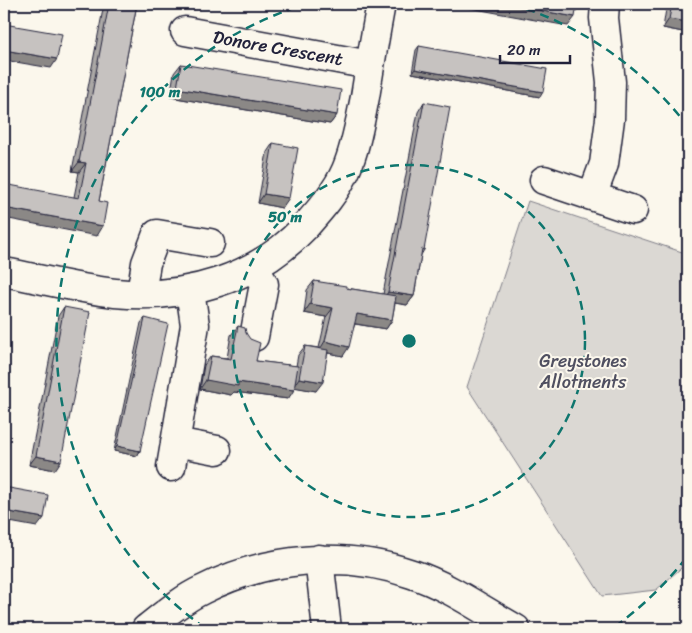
<svg xmlns="http://www.w3.org/2000/svg" width="692" height="633" font-family="Sriracha,sans-serif">
<style>
.green{fill:#dbd8d3;stroke:#7e7d87}
.lines{fill:none;stroke-linecap:round;stroke-linejoin:round}
.minor-casing{stroke:#22223b;stroke-width:31}
.minor{stroke:#fbf7ec;stroke-width:28}
.wall{fill:#aaa7a5;stroke:#22223b}
.shaded-wall{fill:#8b8886;stroke:#22223b}
.building{fill:#c6c2c0;stroke:#22223b}
.ring{fill:none;stroke:#0f766e;stroke-width:2.5;stroke-dasharray:9 6}
.labels{text-anchor:middle;stroke-width:4;stroke-linejoin:round;paint-order:stroke}
.street-label{font-size:18px;fill:#22223b;stroke:#fbf7ec}
.park-label{font-size:18px;fill:#505061;stroke:#fbf7ec}
.centre{fill:#0f766e;stroke:#fbf7ec;stroke-width:2.5}
.ring-label{font-size:15px;text-anchor:middle;font-weight:bold;fill:#0f766e;stroke:#fbf7ec;stroke-width:4;stroke-linejoin:round;paint-order:stroke}
</style>
<rect width="100%" height="100%" fill="#fbf7ec"/>
<filter id="ink" filterUnits="userSpaceOnUse"><feTurbulence type="fractalNoise" baseFrequency=".02" numOctaves="2"/><feDisplacementMap in="SourceGraphic" scale="10" xChannelSelector="R" yChannelSelector="G"/><feConvolveMatrix kernelMatrix="1 2 1 2 8 2 1 2 1" color-interpolation-filters="sRGB"/></filter>
<g filter="url(#ink)">
<path class="green" d="M528 201 688 254V562L656 590 602 596 467 387Z"/>
<g class="lines">
<g class="minor-casing">
<path id="minor" d="M185 31 370 65
M544 180 633 210
M592 196 604 164 610 119 611 82 604 18 605 4
M254 267 264 284 254 337
M4 272C41 279 78 289 115 293 185 300 256 279 304 228 320 210 337 191 346 170 356 147 360 121 365 97 370 66 375 35 381 4
M141 294 146 263 157 234 210 243
M175 442 217 450
M171 467 195 325 190 290
M319 559 327 629
M146 629C164 615 181 600 202 590 267 557 343 550 412 574 449 586 482 610 516 629"/>
</g>
<use href="#minor" class="minor"/>
</g>
<path class="wall" d="M104 4H137L99 201 97 236 74 197 79 172 72 171Z
M637 4H688V33L663 28 666 9Z
M419 46 540 97 412 73 416 50Z
M181 64 337 115 330 124 170 97 174 73Z
M424 102V250L421 255 414 296 407 305 395 303 392 320 386 329 355 324 343 356 328 353 316 391 295 387 288 399 234 392 231 395 200 389 204 365 211 356 227 358 231 335 238 326 246 333 256 361 296 366 298 355 305 346 319 348 326 317 304 313 307 290 314 281 346 288 383 294 418 112Z
M273 143 282 208 258 203 267 152Z
M64 307 55 470 29 465 58 316Z
M145 318 140 451 137 456 114 451 141 323Z"/>
<path class="shaded-wall" d="M448 4H505L575 17 568 26Z
M637 4H670L666 9Z
M669 19 688 22V33L663 28Z
M4 50 57 59 51 68 4 60Z
M415 69 543 92 540 97 412 73Z
M177 88 337 115 330 124 170 97Z
M79 162 86 163 79 172 72 171Z
M264 194 289 198 282 208 258 203Z
M4 208 103 226 97 236 4 218Z
M388 292 414 296 407 305 382 301Z
M310 304 333 308 326 317 304 313Z
M357 314 392 320 386 329 350 323Z
M325 341 349 347 343 356 319 351Z
M299 378 323 382 316 391 293 387Z
M206 380 238 382 294 390 288 399 234 392 231 395 200 389Z
M117 446 140 451 137 456 114 451Z
M36 456 61 461 55 470 29 465Z
M4 511 44 518 37 527 4 521Z"/>
<path class="building" d="M109 4H137L99 201 107 203 103 226 4 208V184L79 198 86 163 79 162Z
M505 4H577L575 17Z
M672 4H688V22L669 19Z
M4 24 62 34 57 59 4 50Z
M419 46 547 69 543 92 415 69Z
M181 64 341 90 337 115 177 88Z
M424 102 450 107 424 250 422 249 414 296 388 292Z
M273 143 298 148 289 198 264 194Z
M314 281 346 286V288L396 296 392 320 357 314 349 347 325 341 333 308 310 304Z
M64 307 90 312 61 461 36 456Z
M145 318 168 324 140 451 117 446Z
M238 326 245 328 246 333 250 339 260 343 256 361 298 366 294 390 238 382V386L206 380 211 356 231 359Z
M305 346 328 350 323 382 299 378Z
M4 487 48 495 44 518 4 511Z"/>
</g>
<g class="ring">
<circle cx="409" cy="341" r="176"/>
<path d="M686 558A352 352 0 0 1 613 628M205 628A352 352 0 0 1 306 4M512 4A352 352 0 0 1 686 124"/>
</g>
<g class="labels">
<g class="street-label">
<text transform="translate(278 48) rotate(10)" y="6">Donore Crescent</text>
</g>
<g class="park-label">
<text x="583" y="367">Greystones<tspan x="583" dy="21">Allotments</tspan></text>
</g>
</g>
<circle cx="409" cy="341" r="8" class="centre"/>
<g class="ring-label">
<text x="160" y="97">100 m</text>
<text x="285" y="222">50 m</text>
</g>
<rect width="692" height="633" fill="none" stroke="#fbf7ec" stroke-width="20"/>
<rect x="10" y="10" width="672" height="613" fill="none" stroke="#22223b" stroke-width="2" filter="url(#ink)"/>
<path d="M500 55v8h70v-8" fill="none" stroke="#22223b" stroke-width="2.5"/>
<text x="507" y="55" font-size="15" fill="#22223b" stroke="#fbf7ec" stroke-width="4" paint-order="stroke">20 m</text>
</svg>
